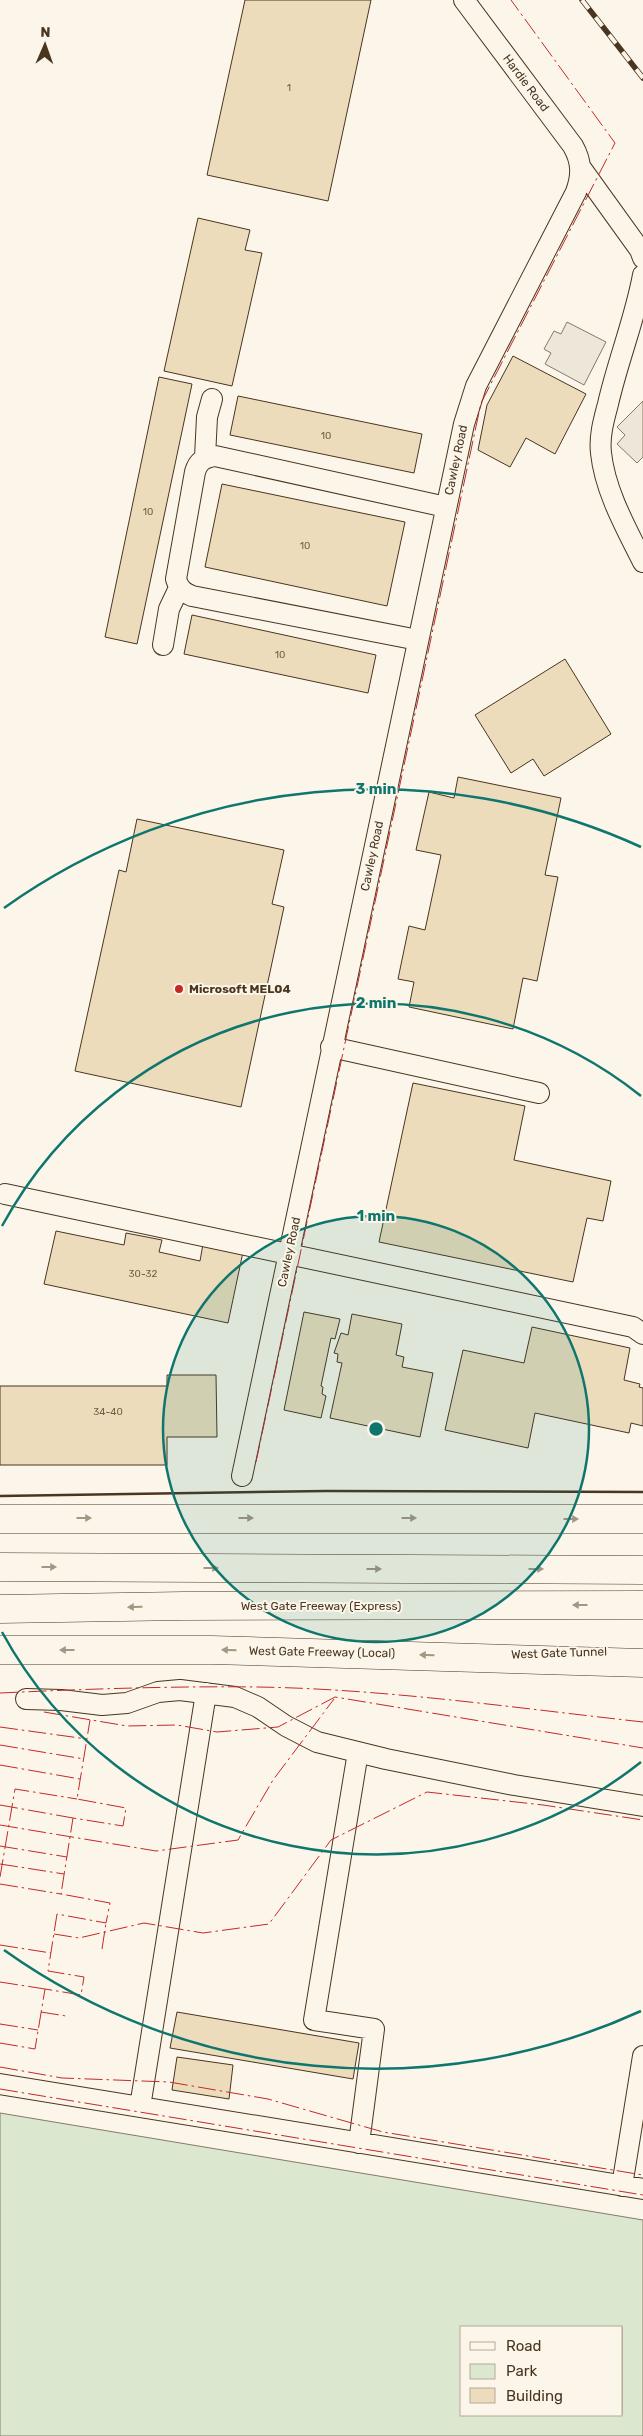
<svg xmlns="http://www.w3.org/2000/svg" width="643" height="2436" font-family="Rubik,sans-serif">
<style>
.green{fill:#dce7d0;stroke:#887966;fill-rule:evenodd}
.parking{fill:#ede7d9;stroke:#887966}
.building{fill:#ecdcbc;stroke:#4a3520}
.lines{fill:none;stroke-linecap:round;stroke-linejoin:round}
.minor-casing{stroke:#4a3520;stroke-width:22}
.highway-casing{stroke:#4a3520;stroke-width:29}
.minor{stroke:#fbf6e9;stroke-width:20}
.highway{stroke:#fbf6e9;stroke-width:28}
.rail-casing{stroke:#4a3520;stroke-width:5.5}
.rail{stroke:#fbf6e9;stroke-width:4;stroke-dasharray:11;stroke-linecap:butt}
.wall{stroke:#4a3520;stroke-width:2.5}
.power{stroke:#c62828;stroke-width:1;stroke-dasharray:18 4 2.5 4;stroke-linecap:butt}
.oneway{fill:#a29684}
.ring{fill:none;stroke:#0f766e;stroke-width:2.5}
.poi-dot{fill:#c62828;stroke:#fbf6e9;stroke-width:2}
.labels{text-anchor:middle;stroke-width:4;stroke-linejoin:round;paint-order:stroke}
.number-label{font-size:10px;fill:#725f47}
.street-label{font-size:12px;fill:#4a3520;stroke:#fbf6e9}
.poi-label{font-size:12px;font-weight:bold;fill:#4a3520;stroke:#fbf6e9;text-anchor:start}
.centre{fill:#0f766e;stroke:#fbf6e9;stroke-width:2.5}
.ring-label{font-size:15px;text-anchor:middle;font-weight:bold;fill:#0f766e;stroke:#fbf6e9;stroke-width:4;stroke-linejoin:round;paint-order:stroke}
</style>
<rect width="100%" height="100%" fill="#fbf6e9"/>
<path class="green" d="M0 2113 643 2220V2436H0ZM462 2327H622V2415H462Z"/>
<path class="parking" d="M567 322 606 342 584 385 545 364 551 353 544 349 554 331 561 334Z
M643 401V457L637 463 617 444 625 435 617 427Z"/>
<path class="building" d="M245 0H371L328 201 207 175Z
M198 218 250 230 245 250 262 253 232 386 164 371Z
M513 356 586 394 555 454 526 438 510 467 478 450 487 405Z
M159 377 192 384 137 644 105 637Z
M238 396 422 434 414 473 230 435Z
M222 484 405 522 387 606 205 567Z
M192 615 376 655 368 693 184 654Z
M565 659 611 734 544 776 533 759 511 773 475 715Z
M458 777 561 798 545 875 558 877 537 981 523 978 513 1029 409 1007 414 982 398 979 409 926 425 930 441 855 416 850 429 792 454 798Z
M137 819 284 850 272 904 284 907 241 1107 75 1071 119 870 126 872Z
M413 1083 525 1106 514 1160 611 1181 603 1221 587 1218 573 1282 379 1242Z
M56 1231 124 1245 126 1233 162 1240 159 1252 200 1261 203 1244 243 1252 228 1323 44 1284Z
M304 1312 340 1319 335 1339 331 1338 321 1386 323 1387 322 1394 326 1396 321 1418 284 1410Z
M352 1314 402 1324 396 1355 404 1357 402 1367 433 1373 420 1437 330 1418 342 1363 337 1362 338 1354 334 1353 341 1333 348 1335Z
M532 1327 630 1348 624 1380 640 1384 639 1387 643 1388V1426L631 1423 629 1433 535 1413 528 1448 445 1430 463 1350 524 1363Z
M167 1375H216L217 1437H167V1465H0V1386H167Z
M177 2012 359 2043 353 2079 170 2048Z
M177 2057 233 2065 229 2099 172 2090Z"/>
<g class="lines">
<g class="minor-casing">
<path id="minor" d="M581 168 640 250 643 258
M643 275C635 319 618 360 608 404 604 419 599 436 601 453 605 491 626 528 643 562
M205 457 207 417 212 399
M418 640 192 596C183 592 179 589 176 579L195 472C198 461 204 458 215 456L446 507
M163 645 169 609 179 588
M331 1047 539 1093
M5 1194 633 1327 643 1334
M242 1476 464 424 476 386 576 192C582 175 582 162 573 146L464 0
M26 1699 61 1700 102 1705 127 1703 158 1692 180 1690 235 1697 258 1707 286 1726 317 1742 386 1759 514 1785 643 1806
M358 1752 314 2020 374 2029 359 2143
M0 2084 643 2189
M140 2107 206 1693
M622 2186 643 2056"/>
</g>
<g class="highway-casing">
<path id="highway" d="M0 1519H643
M0 1567 643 1570
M0 1609 183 1606 643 1605
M0 1650H212L643 1663"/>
</g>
<use href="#minor" class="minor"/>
<use href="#highway" class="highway"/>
<g class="rail-casing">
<path id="rail" d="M582 0 643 78"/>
</g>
<use href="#rail" class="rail"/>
<path class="wall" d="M0 1496 326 1491 643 1492"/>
<path class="power" d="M256 1462 481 403 615 143 511 0
M0 1693C86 1689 172 1686 258 1687 386 1689 516 1708 643 1722
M44 1712 127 1726 177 1725 217 1732 278 1727 335 1697 643 1748
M0 1727 87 1739
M0 1745 84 1759
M0 1765 80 1779
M0 1805 73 1818
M0 1825 156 1851 238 1840 273 1780 334 1699
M0 1846 67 1857
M0 1864 64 1874
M0 1877 15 1789 77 1799
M0 1884 61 1894
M54 1934 79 1938 144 1923 203 1933 269 1924 331 1840 427 1792 543 1805 643 1820
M0 1945 51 1953
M102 1949 106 1923
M0 1982 45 1989
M41 2012 66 2016
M0 2024 38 2030
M0 2043 35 2049 45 1989 81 1995 84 1977 48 1971 57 1914 106 1923 110 1903 61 1894 73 1818 123 1826 126 1808 77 1799 90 1720
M0 2067 62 2078 169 2082 268 2099 383 2132 643 2175
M0 2089 643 2195"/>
</g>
<defs><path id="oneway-solid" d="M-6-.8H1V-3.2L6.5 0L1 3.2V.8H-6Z" transform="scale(1.25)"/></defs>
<g class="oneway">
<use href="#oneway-solid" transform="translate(84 1518)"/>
<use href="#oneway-solid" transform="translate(246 1518)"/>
<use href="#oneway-solid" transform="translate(409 1518)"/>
<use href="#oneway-solid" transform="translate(571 1519)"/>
<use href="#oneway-solid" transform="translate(49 1567)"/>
<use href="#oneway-solid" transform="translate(211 1568)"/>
<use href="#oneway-solid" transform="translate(374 1569)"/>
<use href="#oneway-solid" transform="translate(536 1569)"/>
<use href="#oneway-solid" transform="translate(580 1605) rotate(180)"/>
<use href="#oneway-solid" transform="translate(135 1607) rotate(179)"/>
<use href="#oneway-solid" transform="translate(67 1650) rotate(180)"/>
<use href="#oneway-solid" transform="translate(229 1650) rotate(-179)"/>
<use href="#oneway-solid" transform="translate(427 1655) rotate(-179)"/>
</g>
<circle cx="376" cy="1429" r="213" fill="#0f766e" fill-opacity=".12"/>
<g class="ring">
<circle cx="376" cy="1429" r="213"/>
<path d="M641 1762A426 426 0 0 1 2 1632M2 1226A426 426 0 0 1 641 1096"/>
<path d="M641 2011A640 640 0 0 1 4 1950M4 908A640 640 0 0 1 641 847"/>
</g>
<circle class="poi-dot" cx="179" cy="989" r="5"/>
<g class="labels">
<g class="number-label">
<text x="289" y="91">1</text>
<text x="326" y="439">10</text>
<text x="148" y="515">10</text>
<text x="305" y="549">10</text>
<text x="280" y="658">10</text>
<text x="143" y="1277">30-32</text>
<text x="108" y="1415">34-40</text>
</g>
<g class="street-label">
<text transform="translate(526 83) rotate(53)" y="4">Hardie Road</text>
<text transform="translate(456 460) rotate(-78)" y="4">Cawley Road</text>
<text transform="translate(372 856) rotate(-78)" y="4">Cawley Road</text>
<text transform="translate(289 1252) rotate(-78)" y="4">Cawley Road</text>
<text x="321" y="1610">West Gate Freeway (Express)</text>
<text transform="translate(322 1652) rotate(1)" y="4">West Gate Freeway (Local)</text>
<text transform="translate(559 1653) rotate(-2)" y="4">West Gate Tunnel</text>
</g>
<g class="poi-label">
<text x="189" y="993">Microsoft MEL04</text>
</g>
</g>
<circle cx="376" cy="1429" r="8" class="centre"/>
<g class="ring-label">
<text x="376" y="794">3 min</text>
<text x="376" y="1008">2 min</text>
<text x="376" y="1221">1 min</text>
</g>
<rect x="460" y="2326" width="162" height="90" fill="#fbf6e9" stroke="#b4a999"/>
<rect x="470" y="2342" width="25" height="8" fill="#fbf6e9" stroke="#b4a999"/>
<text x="506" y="2351" font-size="15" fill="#4a3520">Road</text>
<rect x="470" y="2364" width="25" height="15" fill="#dce7d0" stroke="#b4a999"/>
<text x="506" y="2376" font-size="15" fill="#4a3520">Park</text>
<rect x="470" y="2388" width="25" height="15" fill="#ecdcbc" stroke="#b4a999"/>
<text x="506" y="2401" font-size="15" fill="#4a3520">Building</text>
<g transform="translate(45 45) rotate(2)" stroke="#fbf6e9" stroke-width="4" paint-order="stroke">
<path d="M0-4L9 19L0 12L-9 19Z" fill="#4a3520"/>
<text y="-8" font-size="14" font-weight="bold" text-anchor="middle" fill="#4a3520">N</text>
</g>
</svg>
